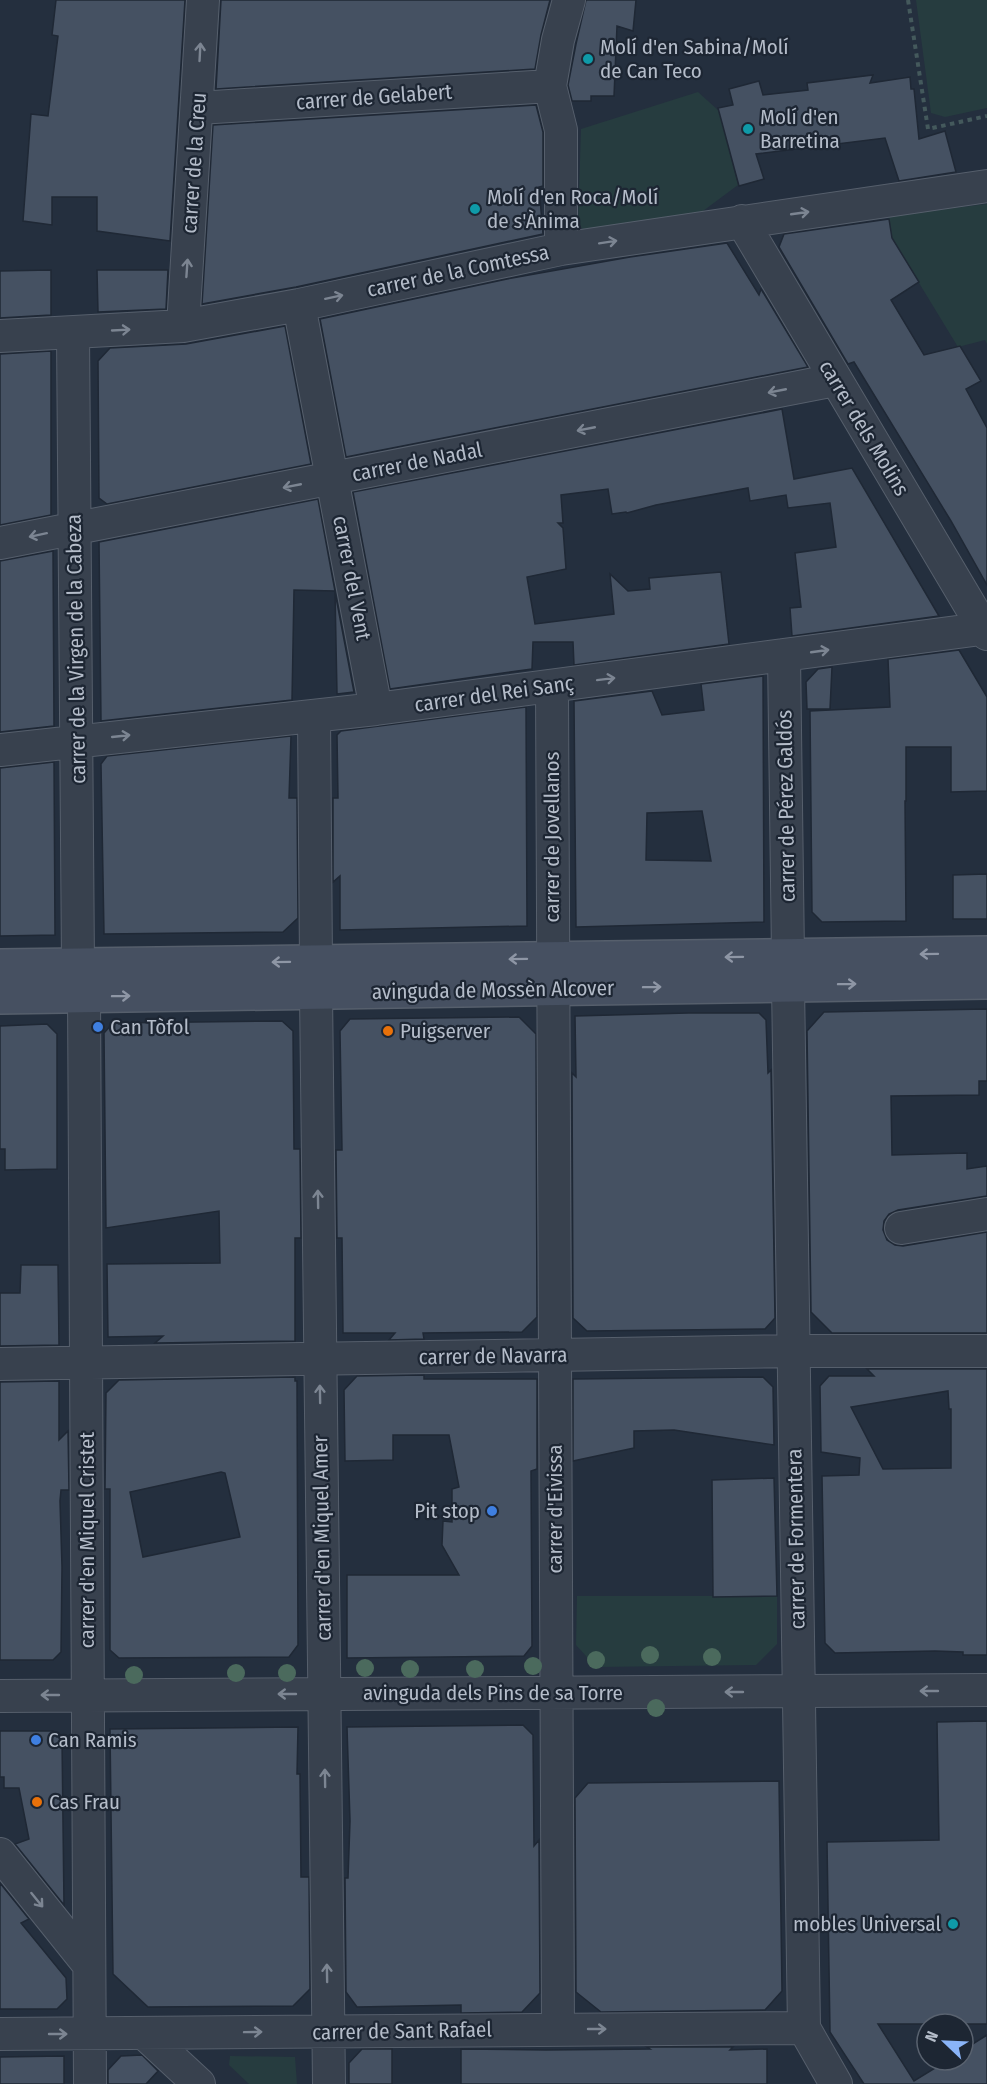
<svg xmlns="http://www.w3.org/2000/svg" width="987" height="2084" font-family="'Fira Sans Condensed',sans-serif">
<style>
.green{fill:#263c3f}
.building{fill:#455162;stroke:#1f2835;stroke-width:1.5;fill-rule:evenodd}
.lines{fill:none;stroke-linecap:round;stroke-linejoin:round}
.street-casing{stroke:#565f6c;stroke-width:34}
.secondary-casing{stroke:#565f6c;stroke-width:36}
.path{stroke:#44595c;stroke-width:4;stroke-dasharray:4.5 4.5;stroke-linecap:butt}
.street{stroke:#38414e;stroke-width:32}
.secondary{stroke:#465061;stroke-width:33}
.tree{fill:#4b6a5d}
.oneway{stroke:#7c8592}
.oneway2{stroke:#8e96a5}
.culture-dot{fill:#0f9aa8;stroke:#1d2633;stroke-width:2}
.shop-dot{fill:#3f7fe0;stroke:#1d2633;stroke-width:2}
.food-dot{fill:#e8710a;stroke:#1d2633;stroke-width:2}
.labels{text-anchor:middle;stroke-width:4.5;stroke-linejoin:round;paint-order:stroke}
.poi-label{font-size:21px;fill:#b4bcc9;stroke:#1d2633;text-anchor:start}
.street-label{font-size:21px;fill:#b4bcc9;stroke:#1d2633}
</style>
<rect width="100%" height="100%" fill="#242f3e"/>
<path class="green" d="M916 0H987V108L945 117 931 113Z
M698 92 719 111 738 185 703 211 589 234 578 225 581 129Z
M987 204V344L985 340 958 347 891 237 888 216Z
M577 1596H777V1644L756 1665 596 1667 576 1645Z
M230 2056 295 2057 297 2084H249L229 2065Z"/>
<path class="building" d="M56 0H185L170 241 97 231V197H52V225L23 221 31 114 48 116 58 36 52 35Z
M221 0H550L541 35 535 69 216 89Z
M586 0H636L633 31 617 26 614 96H591V101H572L568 85 576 44Z
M873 75 870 83 910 77 911 89H914L919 139 945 131 956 172 899 181 885 138 756 154 764 179 739 186 718 108 733 105 729 89 759 81 763 95 808 90 807 83Z
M536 105 543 132V186L539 187 543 234 296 287 202 304 213 125Z
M889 219 892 238 919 282 891 300 924 355 960 346 981 381 966 389 987 428V585L951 521 854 362 848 364 779 247 784 234Z
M727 243 759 295 761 289 808 367 346 457 320 319 507 279 630 257Z
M51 270V315L0 318V271Z
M97 270H168L166 309 98 312Z
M285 326 311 464 107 504 99 498 98 361 110 348 186 344Z
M51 351V515L0 525V354Z
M782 409 794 479 852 468 939 616 792 636 790 608 801 607 795 553 836 547 830 503 788 508 786 495 750 501 748 488 656 505 627 513 626 512 612 514 608 489 561 495 563 523H558L563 528 566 569 527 577 535 624 614 614 610 574 628 591 650 589 649 578 721 572 729 644 574 665 573 642H533L532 669 390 689 353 492Z
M318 499 335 591 294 590 292 700 101 721 99 542Z
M53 551 54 726 0 732V561Z
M335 592 354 692 337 694Z
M959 650 987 697V791L951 792V747H906V801H905L906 921 822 922 812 912 810 711 890 707 888 659Z
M832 667 830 709H807L806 682 818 669Z
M763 676 764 922 576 927 574 701 652 691 662 715 704 710 701 684ZM702 811 711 861 646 860 647 813Z
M526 707 527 926 340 930V876L333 882V798H338L337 735 341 731Z
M291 736 289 798H297L298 918 283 932 104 934 101 764 107 756Z
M54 762 55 935 0 936V768Z
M987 874V919H953V875Z
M987 1009V1081H979V1095L891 1096 892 1155 967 1153V1169L987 1166V1196L898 1210 889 1214 884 1221 883 1230 887 1240 895 1245 903 1246 987 1232V1333H832L811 1312 807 1031 824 1012Z
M688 1013H759L766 1020 768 1073 771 1070 775 1318 765 1329 587 1331 573 1318 572 1073 576 1077 575 1016Z
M519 1017 536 1034 537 1317 522 1332 423 1333 424 1339 389 1340 395 1333H343L342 1238H337L336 1150H342L340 1031 350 1019Z
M282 1021 293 1031 294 1149H300L301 1238H295V1341L155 1343 163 1336 108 1337 107 1264 220 1263 219 1211 106 1228 104 1033 113 1023Z
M47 1024 57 1034V1169L5 1170V1149H0V1026Z
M21 1265H58L59 1345 0 1346V1293H20Z
M867 1369H987V1655H963V1652L935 1651 835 1653 825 1643 822 1476 859 1475 860 1458 821 1452 820 1386 829 1376H874ZM948 1391 949 1409H951V1468L883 1469 851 1407Z
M424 1375V1379H537V1469L531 1471 532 1646 524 1656 347 1658V1575H459L442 1545 443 1521 452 1522V1489L459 1487 449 1435H393V1460L345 1461 344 1390 357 1376Z
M295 1377V1381H297L298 1645 289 1657 119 1658 110 1650V1489H105L106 1393 119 1380ZM221 1472 225 1473 240 1537 143 1557 130 1492Z
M763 1377 773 1387 774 1445 674 1430 634 1431V1448L573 1461V1379Z
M59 1381V1440L68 1431 69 1490H61L60 1501 62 1567 61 1652 53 1660H0V1382Z
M774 1478 777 1596 713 1597 712 1480Z
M987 1721V2024H878L914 2081 948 2060H963V2050L987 2035V2084H864L830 2032 827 1842 939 1840 937 1722Z
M523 1725 533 1735 534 1846 539 1840 540 1993 522 2012 461 2013V2005L357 2007 346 1992 345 1878H348L350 1821 347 1727Z
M298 1727 297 1774H300L301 1877H309L310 1989 293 2006 148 2007 113 1974 110 1729Z
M0 1731H53L62 1740 64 1905 15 1844 29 1839 19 1788H4V1777H0Z
M779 1781 782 1991 765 2010 601 2012 576 1992 575 1798 588 1783Z
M0 1883 29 1919 21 1923 66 1978 67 1999 57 2009H0Z
M647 2047H733L730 2050 767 2049V2084H461V2049L546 2050 650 2049Z
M362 2049H392V2084H349V2063Z
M142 2055 158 2071 146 2084H108V2070L121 2056Z
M64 2056V2084H0V2057Z"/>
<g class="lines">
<g class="street-casing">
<path id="street" d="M198 108 550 86
M742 221 987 634
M561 249V130L550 86 558 40 569 0
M299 305 376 709
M183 326 203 0
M73 333 78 965
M0 336 183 326 299 305 561 249 987 186
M0 543 835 380
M784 655 788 956
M552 686 558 2029
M314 716 316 962
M0 750 376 709 987 628
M788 985 804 2028 836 2084
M316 993 329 2084
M84 996 90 2084
M901 1228 987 1214
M0 1364 793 1351H987
M0 1696 987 1690
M0 1854 89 1965
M144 2033 199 2084
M0 2034 804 2028"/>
</g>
<g class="secondary-casing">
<path id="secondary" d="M0 966 987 953
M0 997 987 982"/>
</g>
<path class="path" d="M908 0 928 129 987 116"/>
<use href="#street" class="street"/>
<use href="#secondary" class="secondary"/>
</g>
<g class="tree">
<circle cx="650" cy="1655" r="9"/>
<circle cx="712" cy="1657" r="9"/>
<circle cx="596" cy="1660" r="9"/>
<circle cx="533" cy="1666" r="9"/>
<circle cx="365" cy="1668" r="9"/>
<circle cx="410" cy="1669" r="9"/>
<circle cx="475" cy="1669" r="9"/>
<circle cx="236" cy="1673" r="9"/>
<circle cx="287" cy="1673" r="9"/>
<circle cx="134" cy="1675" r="9"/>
<circle cx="656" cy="1708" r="9"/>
</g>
<defs><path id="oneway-shaft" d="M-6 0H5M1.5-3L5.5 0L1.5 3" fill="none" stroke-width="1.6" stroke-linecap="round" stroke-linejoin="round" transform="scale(1.5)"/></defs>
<g class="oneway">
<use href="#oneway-shaft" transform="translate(200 52) rotate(-87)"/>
<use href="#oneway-shaft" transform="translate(800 213) rotate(-8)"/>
<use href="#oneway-shaft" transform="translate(608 242) rotate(-9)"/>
<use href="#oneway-shaft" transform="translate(187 268) rotate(-86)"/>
<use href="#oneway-shaft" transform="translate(334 297) rotate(-12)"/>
<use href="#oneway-shaft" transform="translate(121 330) rotate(-3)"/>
<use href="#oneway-shaft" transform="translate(777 391) rotate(169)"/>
<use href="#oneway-shaft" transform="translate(586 429) rotate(169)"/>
<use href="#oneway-shaft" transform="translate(292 486) rotate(169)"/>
<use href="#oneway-shaft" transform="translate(38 535) rotate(168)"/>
<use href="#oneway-shaft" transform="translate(820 651) rotate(-8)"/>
<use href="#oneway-shaft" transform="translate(606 679) rotate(-7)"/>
<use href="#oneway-shaft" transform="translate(121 736) rotate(-6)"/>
<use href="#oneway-shaft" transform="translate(318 1199) rotate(-91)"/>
<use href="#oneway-shaft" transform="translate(320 1394) rotate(-91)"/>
<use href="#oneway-shaft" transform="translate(929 1691) rotate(180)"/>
<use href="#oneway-shaft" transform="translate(734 1692) rotate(180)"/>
<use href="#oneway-shaft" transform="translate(287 1694) rotate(180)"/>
<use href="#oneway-shaft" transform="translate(50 1695) rotate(180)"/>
<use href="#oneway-shaft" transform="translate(325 1778) rotate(-91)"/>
<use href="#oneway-shaft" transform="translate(37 1900) rotate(51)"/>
<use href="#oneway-shaft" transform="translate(327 1973) rotate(-91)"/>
<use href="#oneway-shaft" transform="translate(597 2029)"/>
<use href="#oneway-shaft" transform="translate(253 2032) rotate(-1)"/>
<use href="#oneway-shaft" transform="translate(58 2034)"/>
</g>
<g class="oneway2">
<use href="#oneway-shaft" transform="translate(929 954) rotate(179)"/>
<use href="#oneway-shaft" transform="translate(734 957) rotate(179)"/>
<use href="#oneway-shaft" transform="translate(518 959) rotate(179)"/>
<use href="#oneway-shaft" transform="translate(281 962) rotate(179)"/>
<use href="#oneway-shaft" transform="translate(847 984) rotate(-1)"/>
<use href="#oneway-shaft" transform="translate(652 987) rotate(-1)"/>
<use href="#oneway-shaft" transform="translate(121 996) rotate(-1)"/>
</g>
<g class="culture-dot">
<circle cx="588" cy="59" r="6"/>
<circle cx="748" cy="129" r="6"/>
<circle cx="475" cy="209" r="6"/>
<circle cx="953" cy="1924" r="6"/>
</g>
<g class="shop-dot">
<circle cx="98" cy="1027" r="6"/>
<circle cx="492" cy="1511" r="6"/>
<circle cx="36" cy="1740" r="6"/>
</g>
<g class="food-dot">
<circle cx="388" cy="1031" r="6"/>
<circle cx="37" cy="1802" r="6"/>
</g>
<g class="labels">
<g class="poi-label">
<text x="600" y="54">Molí d'en Sabina/Molí<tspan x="600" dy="24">de Can Teco</tspan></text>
<text x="760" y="124">Molí d'en<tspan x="760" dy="24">Barretina</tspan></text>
<text x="487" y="204">Molí d'en Roca/Molí<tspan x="487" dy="24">de s'Ànima</tspan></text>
<text x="110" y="1034">Can Tòfol</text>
<text x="400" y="1038">Puigserver</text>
<text x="480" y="1518" text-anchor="end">Pit stop</text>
<text x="48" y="1747">Can Ramis</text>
<text x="49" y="1809">Cas Frau</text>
<text x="941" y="1931" text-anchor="end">mobles Universal</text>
</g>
<g class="street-label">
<text transform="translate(374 97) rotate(-4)" y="7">carrer de Gelabert</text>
<text transform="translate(194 163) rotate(-86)" y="7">carrer de la Creu</text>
<text transform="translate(458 271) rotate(-12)" y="7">carrer de la Comtessa</text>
<text transform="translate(864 428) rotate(59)" y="7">carrer dels Molins</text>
<text transform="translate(417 462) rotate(-11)" y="7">carrer de Nadal</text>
<text transform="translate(352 578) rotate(79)" y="7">carrer del Vent</text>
<text transform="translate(76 649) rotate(-91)" y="7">carrer de la Virgen de la Cabeza</text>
<text transform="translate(494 694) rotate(-8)" y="7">carrer del Rei Sanç</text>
<text transform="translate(786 806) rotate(-91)" y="7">carrer de Pérez Galdós</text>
<text transform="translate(552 837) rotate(-90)" y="7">carrer de Jovellanos</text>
<text transform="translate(493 990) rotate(-1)" y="7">avinguda de Mossèn Alcover</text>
<text transform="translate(493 1356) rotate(-1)" y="7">carrer de Navarra</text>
<text transform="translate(555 1509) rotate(-90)" y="7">carrer d'Eivissa</text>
<text transform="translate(322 1538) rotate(-91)" y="7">carrer d'en Miquel Amer</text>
<text transform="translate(796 1539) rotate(-91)" y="7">carrer de Formentera</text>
<text transform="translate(87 1540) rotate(-90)" y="7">carrer d'en Miquel Cristet</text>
<text x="493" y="1700">avinguda dels Pins de sa Torre</text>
<text transform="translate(402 2031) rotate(-1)" y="7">carrer de Sant Rafael</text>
</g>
</g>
<g transform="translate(945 2042) rotate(293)"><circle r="28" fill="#1d2633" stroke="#59626f" stroke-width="1.5"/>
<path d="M0-4.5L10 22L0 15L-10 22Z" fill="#8ab4f8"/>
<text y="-9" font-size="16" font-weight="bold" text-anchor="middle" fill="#b4bcc9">N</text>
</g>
</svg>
